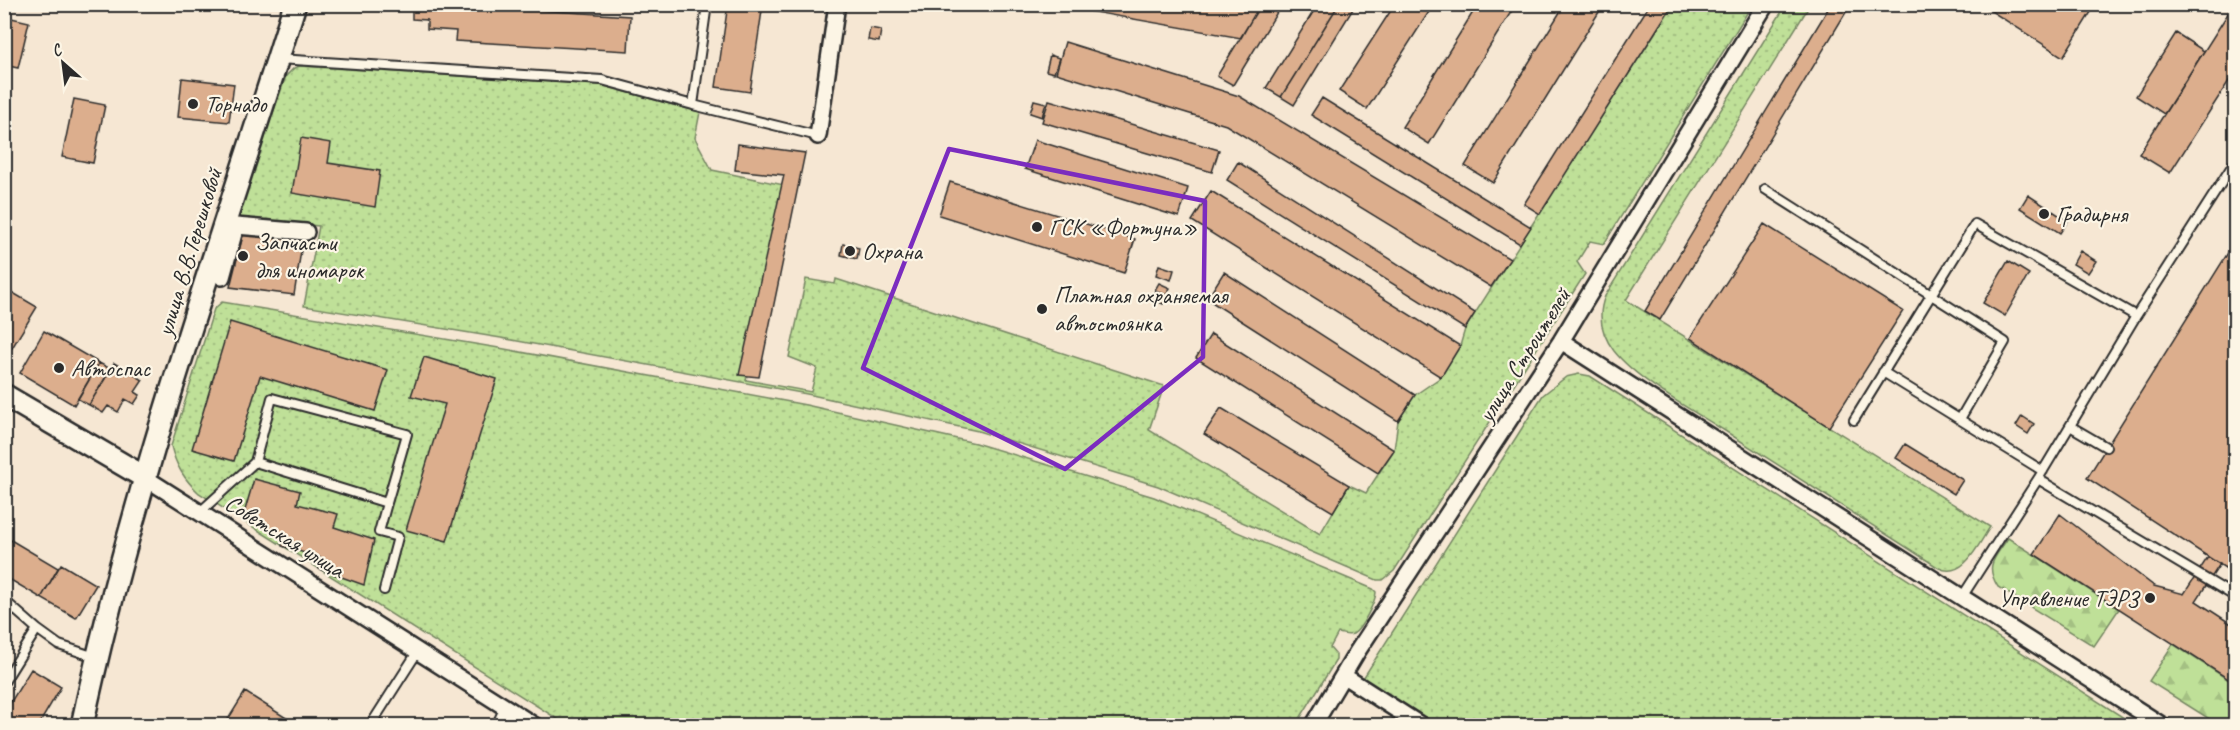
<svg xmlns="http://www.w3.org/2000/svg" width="2240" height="730" font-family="Caveat,sans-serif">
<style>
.grass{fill:url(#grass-dots);stroke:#758662;stroke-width:1.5}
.forest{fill:url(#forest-firs);stroke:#758662;stroke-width:1.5}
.building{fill:#dcae8d;stroke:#2b2b2b;stroke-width:1.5}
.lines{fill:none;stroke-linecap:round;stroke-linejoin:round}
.lane-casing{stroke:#2b2b2b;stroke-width:12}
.street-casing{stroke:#2b2b2b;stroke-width:20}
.secondary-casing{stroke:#2b2b2b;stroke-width:26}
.lane{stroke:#fcf5e5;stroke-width:8}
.street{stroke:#fcf5e5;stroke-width:15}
.secondary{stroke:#fcf5e5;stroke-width:21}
.marked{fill:none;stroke:#7b2cbf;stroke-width:4.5;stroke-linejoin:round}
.poi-dot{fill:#2b2b2b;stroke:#fcf5e5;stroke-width:2}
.labels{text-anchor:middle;stroke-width:4.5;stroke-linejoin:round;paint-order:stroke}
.poi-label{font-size:24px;fill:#2b2b2b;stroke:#fcf5e5;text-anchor:start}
.street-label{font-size:24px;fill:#2b2b2b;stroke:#fcf5e5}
</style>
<defs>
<pattern id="grass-dots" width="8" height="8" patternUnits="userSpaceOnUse" patternTransform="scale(1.5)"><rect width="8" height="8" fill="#bfe098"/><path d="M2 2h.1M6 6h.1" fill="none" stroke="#a4c083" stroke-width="1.8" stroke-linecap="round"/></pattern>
<pattern id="forest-firs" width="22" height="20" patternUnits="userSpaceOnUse" patternTransform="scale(1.5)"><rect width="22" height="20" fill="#bfe098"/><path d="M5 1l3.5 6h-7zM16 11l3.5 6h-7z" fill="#a4c083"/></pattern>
</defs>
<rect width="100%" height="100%" fill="#f6e7d3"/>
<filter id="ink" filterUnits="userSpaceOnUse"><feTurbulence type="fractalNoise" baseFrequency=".0167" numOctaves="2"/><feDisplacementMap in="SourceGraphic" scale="12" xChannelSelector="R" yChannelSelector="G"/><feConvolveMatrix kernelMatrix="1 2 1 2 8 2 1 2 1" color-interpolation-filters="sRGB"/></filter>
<g filter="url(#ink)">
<path class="grass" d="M1673 5H1752L1604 244 1590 241 1577 262 1585 274 1394 571 1383 580H1377L1158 486 978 431 807 394 501 338 304 306 319 226 236 219 286 76 294 68 300 66 600 85 700 112 695 138 712 170 789 186 746 380 811 392 817 368 789 357 806 279 835 284 836 279 1164 386 1149 430 1320 534 1349 485 1366 493 1394 450 1398 421 1415 395 1441 377 1460 346 1465 329Z
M1786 5H1810L1626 300 1990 527C1979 543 1964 580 1939 568 1868 522 1796 477 1725 431 1692 410 1638 381 1614 351 1602 335 1597 316 1605 296Z
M222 302 499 348 806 405 975 443 1154 497 1373 589 1376 592C1376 601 1361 630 1353 634 1348 636 1342 634 1338 633L1330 648 1336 655V660L1296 725H567L199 493C184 479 176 466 171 446L214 309Z
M1579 374 1590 376 2135 725H1435L1362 680 1543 395 1566 377Z"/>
<path class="forest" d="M2008 538 2119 609 2094 646 1998 587C1984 565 1995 558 2008 538Z
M2173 644 2235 684V725H2219L2149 681Z"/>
<path class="building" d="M412 4H445L630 16 628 51 455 41 456 31 427 29V20L412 19Z
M728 4H763L750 92 716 87Z
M1077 4H1087L1085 11 1076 9Z
M1089 4H1236L1258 8 1241 38 1088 11Z
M1261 4H1282L1233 85 1217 76Z
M1318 4H1339L1281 97 1266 88Z
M1339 4H1356L1294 105 1281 97Z
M1395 4H1434L1367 109 1339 91Z
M1478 4H1516L1429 144 1402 127Z
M1565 4H1604L1493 183 1465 166Z
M1650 4H1673L1540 214 1524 204Z
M1831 4H1851L1660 320 1645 311Z
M1980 4H2096L2063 57Z
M2234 4H2236V70L2170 173 2139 154Z
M7 17 29 22 18 68 4 65V26Z
M870 28 881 30 879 42 868 40Z
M2176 33 2204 51 2164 114 2136 96Z
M1065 42 1239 96 1510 259 1491 287 1226 125 1056 73Z
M1050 55 1059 58 1054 73 1046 71Z
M182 78 234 84 229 122 178 117Z
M1322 98 1531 227 1520 244 1311 115Z
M74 99 105 105 93 163 62 157Z
M1034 100 1046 103 1042 117 1030 113Z
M1049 100 1219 150 1212 172 1042 122Z
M301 138 331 143 328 163 380 171 375 207 292 193Z
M1035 140 1188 188 1179 217 1025 169Z
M738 144 805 153 759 377 739 375 784 175 735 170Z
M1238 162 1475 313 1465 329 1227 180Z
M950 182 1135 239 1124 273 939 215Z
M1211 191 1460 346 1441 377 1192 221Z
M2028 195 2068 221 2060 233 2020 208Z
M1764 224 1903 311 1829 427 1690 338Z
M244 231 303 238 294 295 230 287Z
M2236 240V575L2087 478Z
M843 244 859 248 857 259 841 255Z
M2080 251 2096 261 2088 273 2073 264Z
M2008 261 2029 274 2005 316 1983 303Z
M1159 265 1174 270 1171 280 1156 275Z
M1224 272 1415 395 1398 421 1207 299Z
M1159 283 1170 288 1166 295 1155 290Z
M8 290 37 307 12 348 4 344V296Z
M1155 291 1166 297 1163 304 1151 298Z
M230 322 388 370 375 411 260 376 234 461 192 449Z
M44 331 99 363 74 405 20 373Z
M1211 334 1394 450 1378 473 1196 358Z
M424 357 497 379 447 541 406 530 445 404 411 396Z
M99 363 111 369 89 405 78 399Z
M114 363 143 380 135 392 140 395 134 404 125 399 118 412 108 406 103 413 89 405Z
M1221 408 1349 485 1333 512 1204 434Z
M2022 416 2034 424 2028 434 2016 426Z
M1905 444 1963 480 1954 494 1896 458Z
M254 479 300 491 297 504 338 514 334 527 374 540 364 585 319 569 321 558 282 546 283 536 243 517Z
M2060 514 2154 586 2184 594 2208 557 2220 564 2196 601 2236 627V684L2034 554Z
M4 536 58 568 41 598 4 576Z
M61 564 96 585 76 618 41 598Z
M31 669 61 687 38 726H4V713Z
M245 692 299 726H235L227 721Z"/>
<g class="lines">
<g class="lane-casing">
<path id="lane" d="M279 59 602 80 693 105 818 136
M693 105 707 4
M1765 189 2005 342 1960 419
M1883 372 2043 471
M1854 420 1975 224 2136 316
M2070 426 2106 447
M2038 479 2236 597
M200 512 255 462 272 398 407 434 387 503 255 462
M384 590 398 537 379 532 387 503
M1962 597 2038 479 2136 316 2236 160
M4 600 37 629
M4 682 37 629 59 645 95 657
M370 726 418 651
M496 726 505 707"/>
</g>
<g class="street-casing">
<path id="street" d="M818 136 837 4
M224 225 306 232
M222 277 236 226
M1561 341 2163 726
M144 477 535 726
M1344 676 1422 726
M1313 726 1357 652 1561 341 1766 4"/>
</g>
<g class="secondary-casing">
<path id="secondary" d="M4 395 144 477
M82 726C134 480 220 244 295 4"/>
</g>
<use href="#lane" class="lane"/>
<use href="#street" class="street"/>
<use href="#secondary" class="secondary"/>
</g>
</g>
<path class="marked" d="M949 149 1205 201 1203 357 1065 469 863 368Z"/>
<g class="poi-dot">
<circle cx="193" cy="104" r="6"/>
<circle cx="2044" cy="214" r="6"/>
<circle cx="1037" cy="227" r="6"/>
<circle cx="850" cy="251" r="6"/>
<circle cx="243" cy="256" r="6"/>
<circle cx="1042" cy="309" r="6"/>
<circle cx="59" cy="368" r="6"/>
<circle cx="2150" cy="598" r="6"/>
</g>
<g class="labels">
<g class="poi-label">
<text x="205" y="112">Торнадо</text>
<text x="2056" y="222">Градирня</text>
<text x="1049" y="235">ГСК «Фортуна»</text>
<text x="255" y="250">Запчасти<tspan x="255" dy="28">для иномарок</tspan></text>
<text x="862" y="259">Охрана</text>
<text x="1054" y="303">Платная охраняемая<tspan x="1054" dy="28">автостоянка</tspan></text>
<text x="71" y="376">Автоспас</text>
<text x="2138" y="606" text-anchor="end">Управление ТЭРЗ</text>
</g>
<g class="street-label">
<text transform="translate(189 252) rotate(-73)" y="8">улица В.В.Терешковой</text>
<text transform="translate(1524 355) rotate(-58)" y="8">улица Строителей</text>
<text transform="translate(285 536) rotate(32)" y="8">Советская улица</text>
</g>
</g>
<rect width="2240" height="730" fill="none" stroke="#fcf5e5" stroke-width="24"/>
<rect x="12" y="12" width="2216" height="706" fill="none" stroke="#2b2b2b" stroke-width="2" filter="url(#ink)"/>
<g transform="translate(63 63) rotate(332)" stroke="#fcf5e5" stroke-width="4.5" paint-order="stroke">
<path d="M0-4.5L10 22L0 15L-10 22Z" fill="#2b2b2b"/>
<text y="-9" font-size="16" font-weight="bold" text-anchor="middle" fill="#2b2b2b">С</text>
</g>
</svg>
